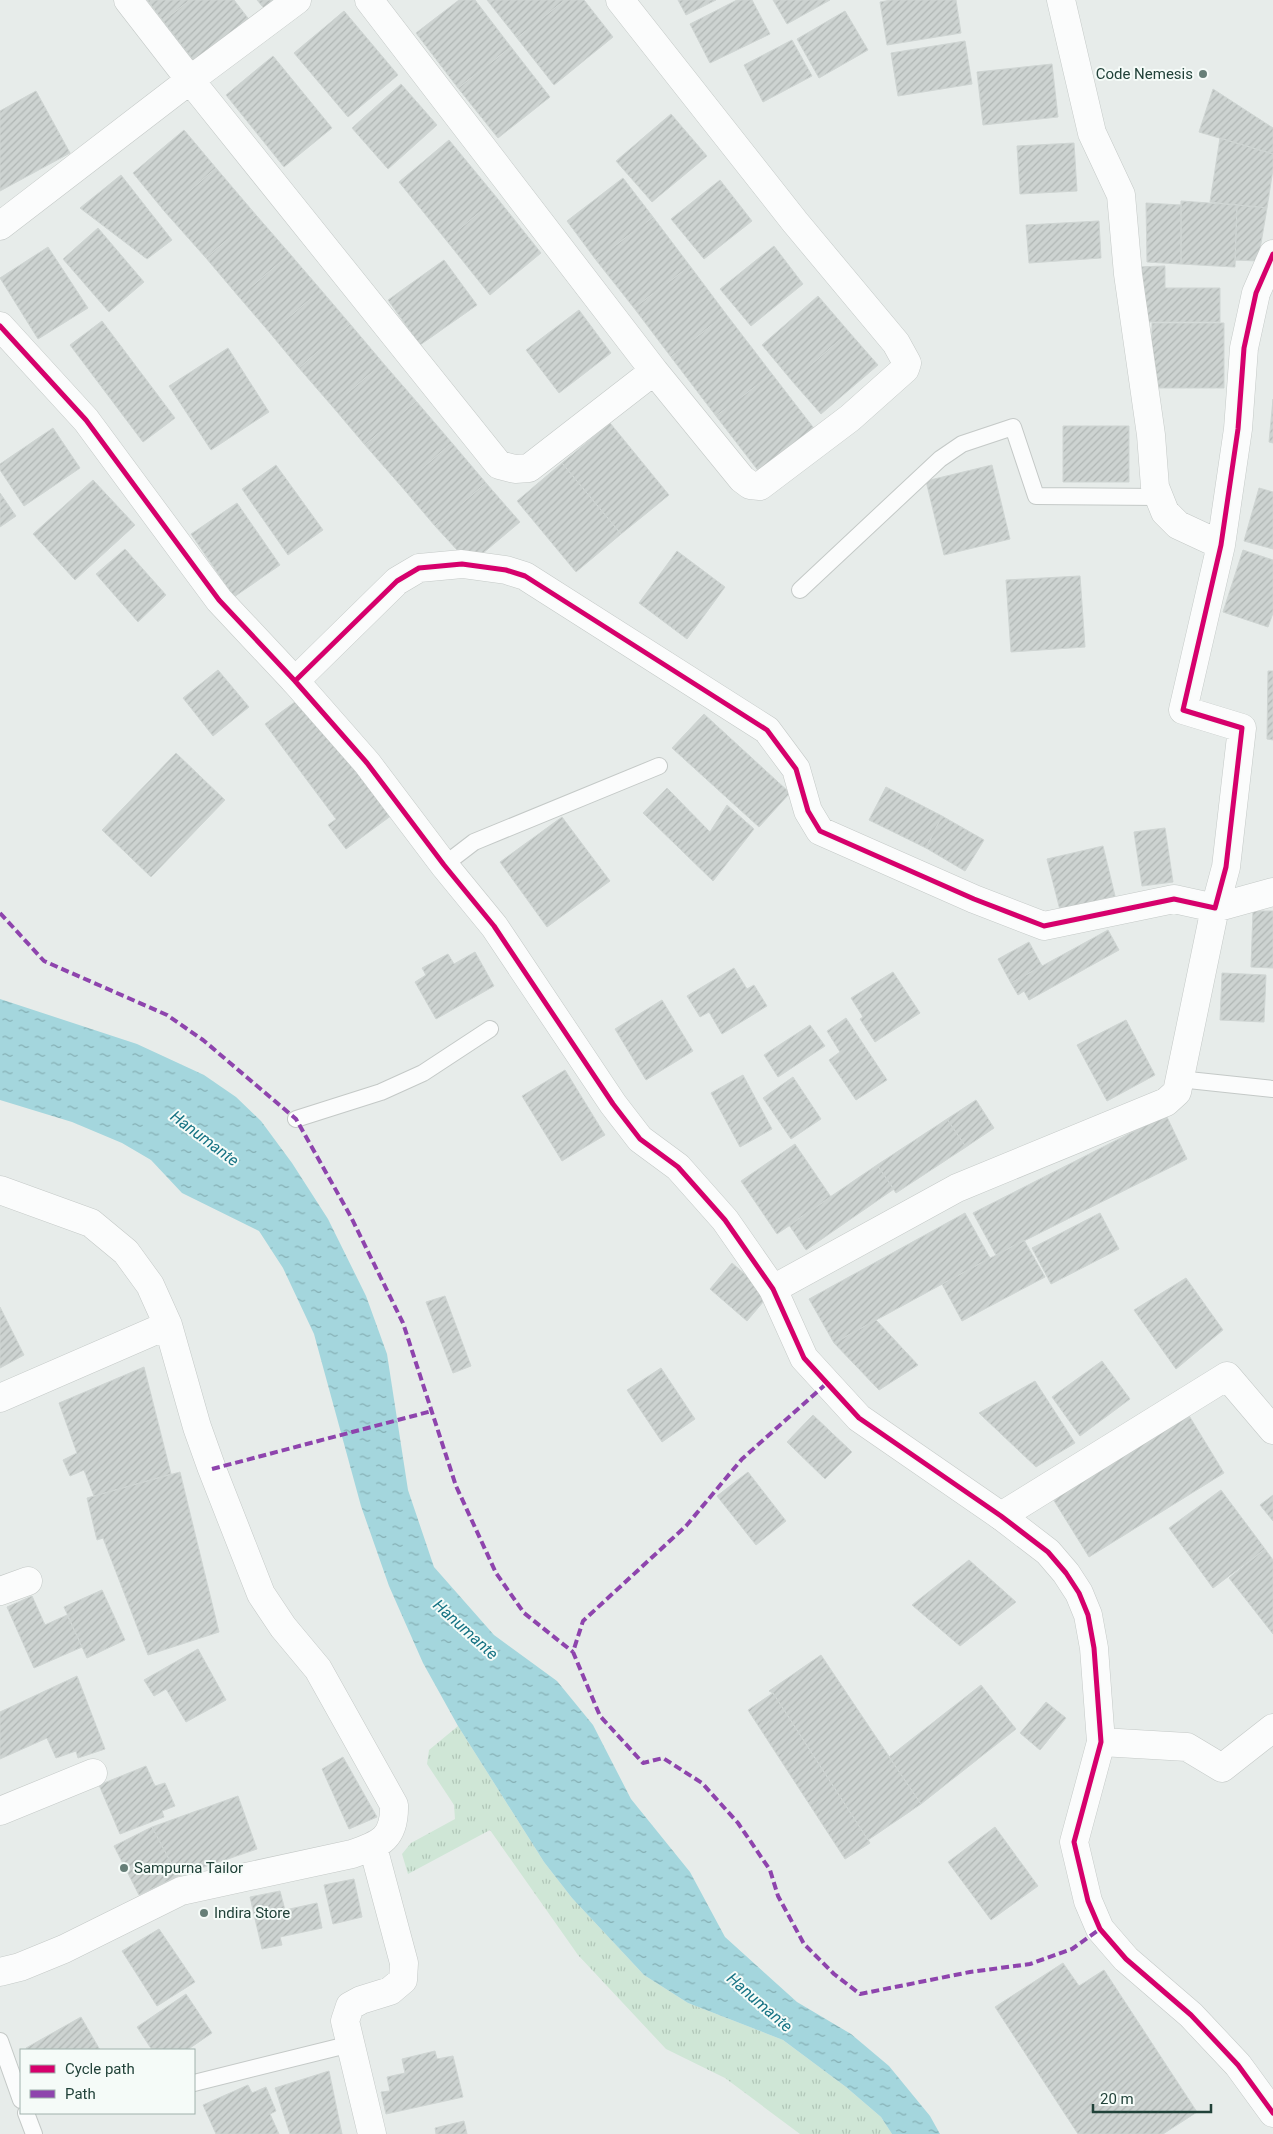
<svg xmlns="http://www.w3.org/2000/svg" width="1273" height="2134" font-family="Roboto,sans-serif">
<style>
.grass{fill:url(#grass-tufts)}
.water{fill:url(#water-ripples)}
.building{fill:url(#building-hatch);stroke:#cfd5d3}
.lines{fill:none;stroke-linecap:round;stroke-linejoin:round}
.service-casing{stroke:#c4c9c7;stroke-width:18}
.minor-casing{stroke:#c4c9c7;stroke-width:29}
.tertiary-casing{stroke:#c4c9c7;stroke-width:29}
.service{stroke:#fbfcfc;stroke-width:16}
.minor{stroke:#fbfcfc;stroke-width:28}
.tertiary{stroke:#fbfcfc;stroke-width:28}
.quiet{stroke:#8e44ad;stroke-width:4;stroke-dasharray:8 4;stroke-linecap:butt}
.cycleway-casing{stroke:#f5fbf8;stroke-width:8}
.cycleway{stroke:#d6006c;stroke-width:5}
.poi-dot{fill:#667e77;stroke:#f5fbf8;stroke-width:2}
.labels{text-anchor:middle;stroke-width:4;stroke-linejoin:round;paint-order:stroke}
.poi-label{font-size:15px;fill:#214239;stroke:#f5fbf8;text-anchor:start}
.water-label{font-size:16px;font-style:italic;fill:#167384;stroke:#f5fbf8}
</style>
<defs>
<pattern id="grass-tufts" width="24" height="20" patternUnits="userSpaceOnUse" patternTransform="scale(1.25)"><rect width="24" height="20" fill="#cfe6d6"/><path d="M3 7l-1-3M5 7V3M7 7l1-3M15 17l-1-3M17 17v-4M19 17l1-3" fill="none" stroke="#b1c6b8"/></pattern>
<pattern id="water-ripples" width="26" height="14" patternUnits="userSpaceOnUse" patternTransform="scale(1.25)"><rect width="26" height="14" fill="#a4d6dd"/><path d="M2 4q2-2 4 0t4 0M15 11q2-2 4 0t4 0" fill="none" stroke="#85afb4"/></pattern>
<pattern id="building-hatch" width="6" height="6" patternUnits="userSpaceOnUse" patternTransform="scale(1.25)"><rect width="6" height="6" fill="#cdd3d1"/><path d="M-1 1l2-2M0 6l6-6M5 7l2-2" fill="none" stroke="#b0b6b4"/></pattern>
</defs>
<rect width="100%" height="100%" fill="#e7ecea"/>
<path class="grass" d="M458 1726 544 1862 572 1898 644 1975 688 2003 783 2040 846 2087 881 2117 892 2134H800L725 2078 666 2049 578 1955 490 1830 408 1874 402 1854 411 1843 455 1819 454 1805 427 1764 429 1750Z"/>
<path class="water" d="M0 999 137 1044 204 1075 236 1097 261 1121 292 1163 328 1219 366 1296 387 1354 408 1490 434 1567 494 1635 557 1681 593 1725 631 1799 690 1872 725 1937 797 2002 851 2034 889 2066 930 2116 940 2134H892L881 2117 846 2087 783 2040 688 2003 644 1975 572 1898 544 1862 458 1726 423 1663 389 1586 361 1506 314 1334 283 1268 259 1231 182 1193 151 1160 122 1143 72 1122 0 1100Z"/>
<path class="building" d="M147 0H190L163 21Z
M190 0H234L251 22 196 64 163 21Z
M257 0H284L268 13Z
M459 0H475L511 47 458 88 416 33Z
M487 0H565L517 38Z
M565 0H584L613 37 554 85 517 38Z
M678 0H716L686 15Z
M737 0H752L770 34 710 63 690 24Z
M773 0H830L787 24Z
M891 0H956L961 33 887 45 880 2Z
M344 11 398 75 348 117 294 53Z
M845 11 868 50 819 78 797 39Z
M792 40 812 76 763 102 744 65Z
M965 41 972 84 898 96 891 53Z
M511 47 550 97 498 138 458 88Z
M273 56 332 128 284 167 226 95Z
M1052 64 1058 117 983 125 977 72Z
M401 84 437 125 388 169 352 128Z
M1213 89 1273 128V154L1199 132Z
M36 91 70 153 0 191V111Z
M671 114 707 156 652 202 616 161Z
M184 130 216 168 165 212 133 173Z
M1220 138 1273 154V169L1267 208 1210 202Z
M449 140 497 198 446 240 399 182Z
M1074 143 1077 191 1020 194 1017 146Z
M216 168 256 215 206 258 165 212Z
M121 175 172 240 147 259 80 208Z
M623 178 653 217 596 260 567 221Z
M720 180 752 221 704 259 671 219Z
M497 198 541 253 490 295 446 240Z
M1181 201 1237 205 1235 267 1181 264Z
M1146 203 1181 205V264L1147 262Z
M1237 205 1267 208 1258 261 1235 260Z
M256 215 290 254 239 297 206 258Z
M653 217 690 266 634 308 596 260Z
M1099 221 1101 258 1029 263 1026 225Z
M98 228 144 282 109 312 63 259Z
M774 246 803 284 751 326 720 289Z
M48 247 88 308 38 339 0 278Z
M290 254 321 290 270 333 239 297Z
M444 260 477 305 420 345 388 300Z
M690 266 726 314 671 357 634 308Z
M1165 266V288H1220V322H1138L1137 267Z
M321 290 350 324 299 368 270 333Z
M818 296 849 332 792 381 762 345Z
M579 310 611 353 559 393 526 350Z
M726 314 772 374 716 416 671 357Z
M102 321 175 418 143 442 70 345Z
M1152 323H1224V388H1151Z
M350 324 383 363 332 406 299 368Z
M849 332 878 365 821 414 792 381Z
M228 348 269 412 211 450 169 386Z
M383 363 416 401 365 445 332 406Z
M772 374 816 431 760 473 716 416Z
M1273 399V443L1269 442Z
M416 401 452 443 401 486 365 445Z
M610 423 669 495 621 534 562 463Z
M1063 426H1129V482H1063Z
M53 428 80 468 24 506 0 470V464Z
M452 443 486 483 435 526 401 486Z
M562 463 621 534 576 572 517 501Z
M276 465 323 530 288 555 242 489Z
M992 465 1010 539 944 555 926 481Z
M93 480 135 525 75 580 33 534Z
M486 483 520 522 470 564 435 526Z
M1259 488 1273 492V549L1244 541Z
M0 493 16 516 0 527Z
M237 503 280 565 234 597 191 534Z
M125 549 166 595 138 622 96 574Z
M1243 550 1273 560V613L1268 627 1223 612Z
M677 551 725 587 687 639 639 603Z
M1080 576 1085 647 1011 652 1006 580Z
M218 670 249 707 213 736 183 698Z
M1268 671H1273V740L1267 739Z
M303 696 392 815 346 849 328 825 336 819 265 724Z
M704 714 790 793 759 827 672 748Z
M176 753 225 800 151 877 102 830Z
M886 787 942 816 926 848 869 820Z
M667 788 710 832 727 805 754 829 713 881 643 813Z
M942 816 984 840 965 871 926 848Z
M562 817 610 881 547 927 500 862Z
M1165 828 1173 882 1142 886 1134 832Z
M1103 846 1115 896 1060 910 1047 859Z
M1253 911H1273V968L1251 967Z
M1108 930 1119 950 1029 1000 1024 991 1018 995 1011 983Z
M1029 942 1042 966 1011 983 998 959Z
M475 952 494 986 436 1019 415 982 426 975 422 968 448 954 454 964Z
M734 968 747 989 754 985 767 1006 722 1034 709 1012 700 1017 687 996Z
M893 972 920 1013 875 1042 860 1019 863 1017 851 998Z
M1222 973 1266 975 1264 1022 1220 1020Z
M662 1000 693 1051 646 1080 615 1029Z
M846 1018 887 1080 856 1100 829 1060 840 1052 827 1031Z
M1126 1020 1155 1075 1107 1101 1077 1045Z
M810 1025 825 1046 778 1077 764 1055Z
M565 1070 605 1135 562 1161 522 1096Z
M743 1075 772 1129 740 1147 711 1093Z
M793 1077 821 1119 791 1139 763 1098Z
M976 1100 994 1128 966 1147 947 1119Z
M1166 1115 1187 1159 996 1255 973 1213Z
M947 1119 966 1147 896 1193 877 1165Z
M795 1144 831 1197 777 1234 741 1181Z
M877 1165 894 1189 806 1250 789 1225Z
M965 1213 990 1258 834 1343 809 1299Z
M1100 1213 1119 1249 1051 1284 1032 1248Z
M1024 1240 1045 1277 962 1321 942 1284Z
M732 1263 769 1295 747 1321 710 1289Z
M1186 1278 1223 1330 1176 1369 1134 1310Z
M445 1296 471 1366 453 1373 426 1302Z
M0 1307 24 1355 0 1368Z
M876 1320 918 1365 879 1390 834 1343Z
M1102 1361 1130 1399 1080 1436 1052 1397Z
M144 1367 171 1474 94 1496 84 1470 70 1476 63 1460 77 1453 59 1403Z
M661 1368 695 1419 662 1442 627 1390Z
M1035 1381 1075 1443 1036 1467 979 1413Z
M1188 1414 1224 1473 1089 1557 1053 1499Z
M813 1415 852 1452 825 1479 787 1442Z
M180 1472 219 1632 148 1655 103 1538 97 1540 87 1498Z
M748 1472 786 1521 756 1545 717 1496Z
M1221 1490 1265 1549 1213 1588 1169 1528Z
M1273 1495V1521L1260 1505Z
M1265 1549 1273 1560V1634L1229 1578Z
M969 1560 1016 1602 960 1646 912 1605Z
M102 1590 125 1640 87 1658 64 1607Z
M32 1596 45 1625 67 1615 82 1647 34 1668 7 1607Z
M198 1649 226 1700 186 1722 166 1689 154 1696 144 1680Z
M821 1655 921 1804 868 1840 773 1693 769 1691Z
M77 1676 105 1749 78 1758 76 1751 56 1758 47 1738 0 1759V1712Z
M981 1685 1016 1729 921 1804 889 1757Z
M773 1693 870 1843 845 1859 748 1710Z
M1046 1702 1066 1718 1040 1750 1020 1733Z
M343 1757 377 1817 349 1829 322 1769Z
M146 1766 155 1786 165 1783 175 1806 162 1811 164 1817 120 1834 99 1785Z
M238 1796 257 1849 178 1876 152 1827Z
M152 1827 178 1876 139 1895 114 1846Z
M995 1827 1038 1886 991 1920 948 1862Z
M354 1879 362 1917 333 1924 324 1885Z
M280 1891 285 1910 317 1903 322 1928 280 1937 282 1945 262 1949 250 1897Z
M159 1929 195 1982 157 2006 122 1951Z
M1063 1963 1079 1986 1104 1970 1197 2112 1163 2134H1078L995 2007Z
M186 1994 212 2033 187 2050H152L137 2027Z
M81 2017 100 2050H27L26 2048Z
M435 2051 437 2059 453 2056 463 2097 386 2114 381 2092 390 2091 387 2077 405 2073 402 2059Z
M329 2071 342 2134H290L275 2088Z
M248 2085 252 2093 266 2087 276 2111 270 2114 279 2134H216L203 2105Z
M464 2121 467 2134H436L435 2128Z"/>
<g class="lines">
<g class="service-casing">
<path id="service" d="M800 590 940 459 962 444 1013 427 1036 496 1159 497
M444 865 474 842 659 766
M1179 1079 1273 1089
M296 1119 381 1092 423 1073 490 1029
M0 2041 21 2100
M194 2083 351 2044
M26 2113 34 2134"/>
</g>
<g class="minor-casing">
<path id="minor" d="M297 0 190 80 499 465 515 469 529 468 654 371 369 0
M620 0 795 222 896 343 907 363 905 369 850 418 760 486 750 485 742 479 654 371
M1061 0 1092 133 1121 195 1128 274 1151 435 1155 487 1165 512 1178 525 1221 545
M0 226 190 80 128 0
M295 681 397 581 419 568 462 564 506 570 525 576 767 730 796 769 808 811 820 831 974 899 1044 926 1174 899 1215 908 1226 867 1242 728 1183 710 1221 545 1238 429 1244 348 1256 293 1273 254
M0 1190 91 1223 126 1252 150 1285 168 1325 197 1427 212 1469 261 1594 283 1627 318 1669 394 1805C395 1838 381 1844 352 1854L181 1891 64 1949 20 1967 0 1972
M773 1289 957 1188 1166 1102 1177 1092 1215 908 1273 892
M0 1398 168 1325
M1001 1516 1227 1376 1273 1430
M0 1591 28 1581
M1101 1742 1187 1747 1222 1768 1273 1728
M0 1811 93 1773
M372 2134 345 2021 350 2006 361 2000 390 1991 403 1980 404 1963 373 1847"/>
</g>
<g class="tertiary-casing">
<path id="tertiary" d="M0 326 86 420 219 600 295 681 367 763 444 865 494 926 613 1104 640 1139 678 1167 725 1220 773 1289 804 1358 859 1418 1001 1516 1048 1552 1066 1573 1079 1593 1088 1615 1094 1648 1101 1742 1074 1842 1088 1901 1100 1929 1126 1959 1191 2015 1238 2065 1273 2113"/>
</g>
<use href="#service" class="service"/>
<use href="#minor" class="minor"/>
<use href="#tertiary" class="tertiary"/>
<path class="quiet" d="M0 913 44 961 167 1015 203 1040 296 1119 351 1217 403 1323 456 1486 496 1573 524 1613 573 1652
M826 1384 742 1459 686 1526 583 1621 573 1652 600 1716 643 1763 663 1758 702 1783 738 1823 770 1870 778 1896 804 1944 834 1974 860 1994 970 1972 1030 1964 1072 1949 1100 1929
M212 1469 432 1411"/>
<g class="cycleway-casing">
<path id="cycleway" d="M0 326 86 420 219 600 295 681 367 763 444 865 494 926 613 1104 640 1139 678 1167 725 1220 773 1289 804 1358 859 1418 1001 1516 1048 1552 1066 1573 1079 1593 1088 1615 1094 1648 1101 1742 1074 1842 1088 1901 1100 1929 1126 1959 1191 2015 1238 2065 1273 2113
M295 681 397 581 419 568 462 564 506 570 525 576 767 730 796 769 808 811 820 831 974 899 1044 926 1174 899 1215 908 1226 867 1242 728 1183 710 1221 545 1238 429 1244 348 1256 293 1273 254"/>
</g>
<use href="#cycleway" class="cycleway"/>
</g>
<g class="poi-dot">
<circle cx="1203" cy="74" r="5"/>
<circle cx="124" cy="1868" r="5"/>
<circle cx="204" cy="1913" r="5"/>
</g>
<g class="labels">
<g class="poi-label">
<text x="1193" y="79" text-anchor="end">Code Nemesis</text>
<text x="134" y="1873">Sampurna Tailor</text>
<text x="214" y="1918">Indira Store</text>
</g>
<g class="water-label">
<text transform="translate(205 1138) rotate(37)" y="6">Hanumante</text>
<text transform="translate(466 1629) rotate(42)" y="6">Hanumante</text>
<text transform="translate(760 2002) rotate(41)" y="6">Hanumante</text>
</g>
</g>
<rect x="20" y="2049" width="175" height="65" fill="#f5fbf8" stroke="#a0b1ac"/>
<rect x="30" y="2065" width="25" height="8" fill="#d6006c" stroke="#a0b1ac"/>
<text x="65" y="2074" font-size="15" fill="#214239">Cycle path</text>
<rect x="30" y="2090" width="25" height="8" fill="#8e44ad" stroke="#a0b1ac"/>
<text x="65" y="2099" font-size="15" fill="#214239">Path</text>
<path d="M1093 2104v8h118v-8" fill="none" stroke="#214239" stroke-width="2.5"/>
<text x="1100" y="2104" font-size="15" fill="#214239" stroke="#f5fbf8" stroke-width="4" paint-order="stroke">20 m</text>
</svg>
